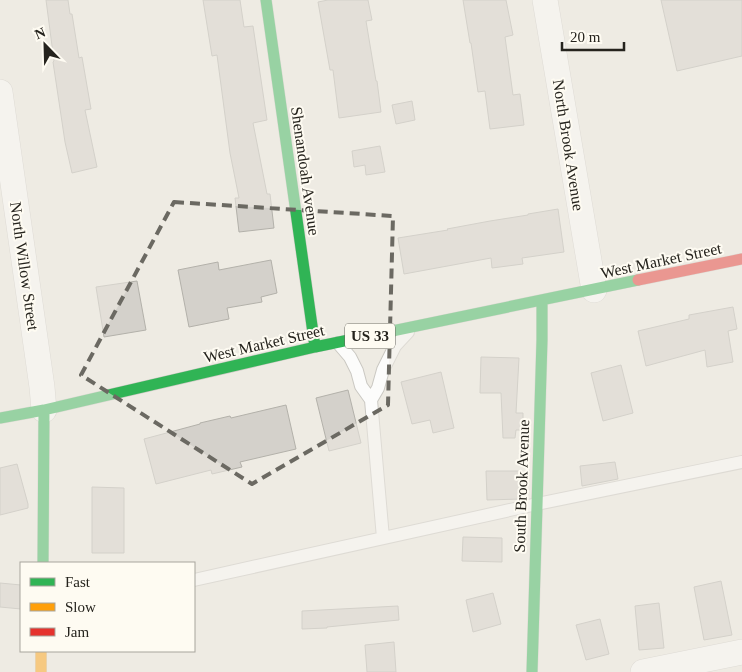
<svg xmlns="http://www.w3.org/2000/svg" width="742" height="672" font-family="Georgia,serif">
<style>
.building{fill:#d4d1cb;stroke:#b3b1aa}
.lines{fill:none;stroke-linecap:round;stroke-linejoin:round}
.lane-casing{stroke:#cac8c2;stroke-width:14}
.street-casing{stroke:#cac8c2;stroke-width:26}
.fast-casing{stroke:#cac8c2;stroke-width:12}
.slow-casing{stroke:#cac8c2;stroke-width:12}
.jam-casing{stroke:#cac8c2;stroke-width:12}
.lane{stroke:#fcfcfb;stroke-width:12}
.street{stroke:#fcfcfb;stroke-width:25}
.fast{stroke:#30b455;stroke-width:11}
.slow{stroke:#ff9f0a;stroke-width:11}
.jam{stroke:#e5322d;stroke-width:11}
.marked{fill:none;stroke:#6b6962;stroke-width:4;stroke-dasharray:10 6;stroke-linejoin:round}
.labels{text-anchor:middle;stroke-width:4;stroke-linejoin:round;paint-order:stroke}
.shield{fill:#fefbf2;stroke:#66645d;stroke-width:1}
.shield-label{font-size:15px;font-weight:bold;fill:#25231d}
.street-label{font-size:16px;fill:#25231d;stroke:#fefbf2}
</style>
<rect width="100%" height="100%" fill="#eeebe3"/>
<path class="building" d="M46 0H68L70 14H72L79 58 82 57 91 109 85 110 97 167 72 173 65 142 53 62 54 61Z
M203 0H240L244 27 253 26 267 120 253 123 267 194H270L274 228 239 232 235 198H239L230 153 217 55 212 56Z
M328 0H368L372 20 366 21 376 81H377L381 112 339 118 333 70H330L318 2Z
M463 0H506L513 35 505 37 513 95 520 94 524 125 490 129 485 91 478 92 471 43H470Z
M661 0H742V56L677 71Z
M412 101 415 120 396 124 392 105Z
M380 146 385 172 366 175 365 165 354 167 352 151Z
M558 209 564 252 522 258 523 264 492 268 491 258 404 274 398 238 448 230 447 229 490 221 528 215V214Z
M271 260 277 293 261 297 262 302 227 308 229 319 189 327 178 270 218 262 219 270Z
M137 281 146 330 104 337 96 287Z
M733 307 737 329 728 331 733 362 707 367 705 350 646 366 638 331 689 319V315Z
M481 357 519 358 516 413H523V430H516L515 438H503L501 393H480Z
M621 365 633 413 603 421 591 373Z
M441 372 454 428 433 433 430 420 412 424 401 382Z
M348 390 361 443 329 451 316 398Z
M286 405 296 449 240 462 242 467 212 474 211 470 156 484 144 439 200 424V423L230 416 231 418Z
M615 462 618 479 582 486 580 466Z
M17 464 28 504V508L0 515V468Z
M486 471H521V499L487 500Z
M92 487 124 488V553H92Z
M463 537 502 538V562L462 561Z
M721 581 732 635 704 640 694 587Z
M0 583 21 585V609L0 607Z
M493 593 501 624 473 632 466 600Z
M659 603 664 648 639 650 635 606Z
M398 606 399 620 327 627V628L302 629V611Z
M600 619 609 654 586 660 576 625Z
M394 642 396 672H367L365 645Z"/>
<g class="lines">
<g class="lane-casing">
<path id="lane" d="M338 343 350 357 357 371 361 386 371 400 378 388 383 370 395 346 408 332
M371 400 383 538
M194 580 537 504 742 462"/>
</g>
<g class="street-casing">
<path id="street" d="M545 0 594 290
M0 92 42 387 44 410
M643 672 742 652"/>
</g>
<g class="fast-casing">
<path id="fast" d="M266 0 315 347
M0 418 44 410 315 347 638 280
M43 563 44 410
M532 672 542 340V301"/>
</g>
<g class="slow-casing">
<path id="slow" d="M41 651V672"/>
</g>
<g class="jam-casing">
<path id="jam" d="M638 280 742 259"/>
</g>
<use href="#lane" class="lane"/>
<use href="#street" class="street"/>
<use href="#fast" class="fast"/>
<use href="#slow" class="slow"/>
<use href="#jam" class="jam"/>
</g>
<path d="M0 0H742V672H0ZM174 202 393 216 388 405 252 484 81 375Z" fill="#eeebe3" fill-opacity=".55" fill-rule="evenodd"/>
<path class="marked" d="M174 202 393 216 388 405 252 484 81 375Z"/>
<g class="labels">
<rect class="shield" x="345" y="323.5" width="50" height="25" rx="4"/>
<g class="shield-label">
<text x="370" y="341">US 33</text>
</g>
<g class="street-label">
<text transform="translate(569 145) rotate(81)" y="6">North Brook Avenue</text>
<text transform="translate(306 171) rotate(82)" y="6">Shenandoah Avenue</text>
<text transform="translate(661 260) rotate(-12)" y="6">West Market Street</text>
<text transform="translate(25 266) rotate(82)" y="6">North Willow Street</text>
<text transform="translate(264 343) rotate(-13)" y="6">West Market Street</text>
<text transform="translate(521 486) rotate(-88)" y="6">South Brook Avenue</text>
</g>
</g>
<rect x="20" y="562" width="175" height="90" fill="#fefbf2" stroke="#a7a59d"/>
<rect x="30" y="578" width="25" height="8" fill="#30b455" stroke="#a7a59d"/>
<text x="65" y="587" font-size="15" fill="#25231d">Fast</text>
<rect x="30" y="603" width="25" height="8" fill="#ff9f0a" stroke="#a7a59d"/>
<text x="65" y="612" font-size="15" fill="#25231d">Slow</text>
<rect x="30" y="628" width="25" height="8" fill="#e5322d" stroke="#a7a59d"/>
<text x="65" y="637" font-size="15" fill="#25231d">Jam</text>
<g transform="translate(45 45) rotate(337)" stroke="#fefbf2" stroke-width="4" paint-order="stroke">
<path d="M0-4L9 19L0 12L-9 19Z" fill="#25231d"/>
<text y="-8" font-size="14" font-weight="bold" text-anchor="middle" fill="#25231d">N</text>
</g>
<path d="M562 42v8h62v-8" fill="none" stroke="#25231d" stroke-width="2.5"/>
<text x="570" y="42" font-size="15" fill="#25231d" stroke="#fefbf2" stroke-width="4" paint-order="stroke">20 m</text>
</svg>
